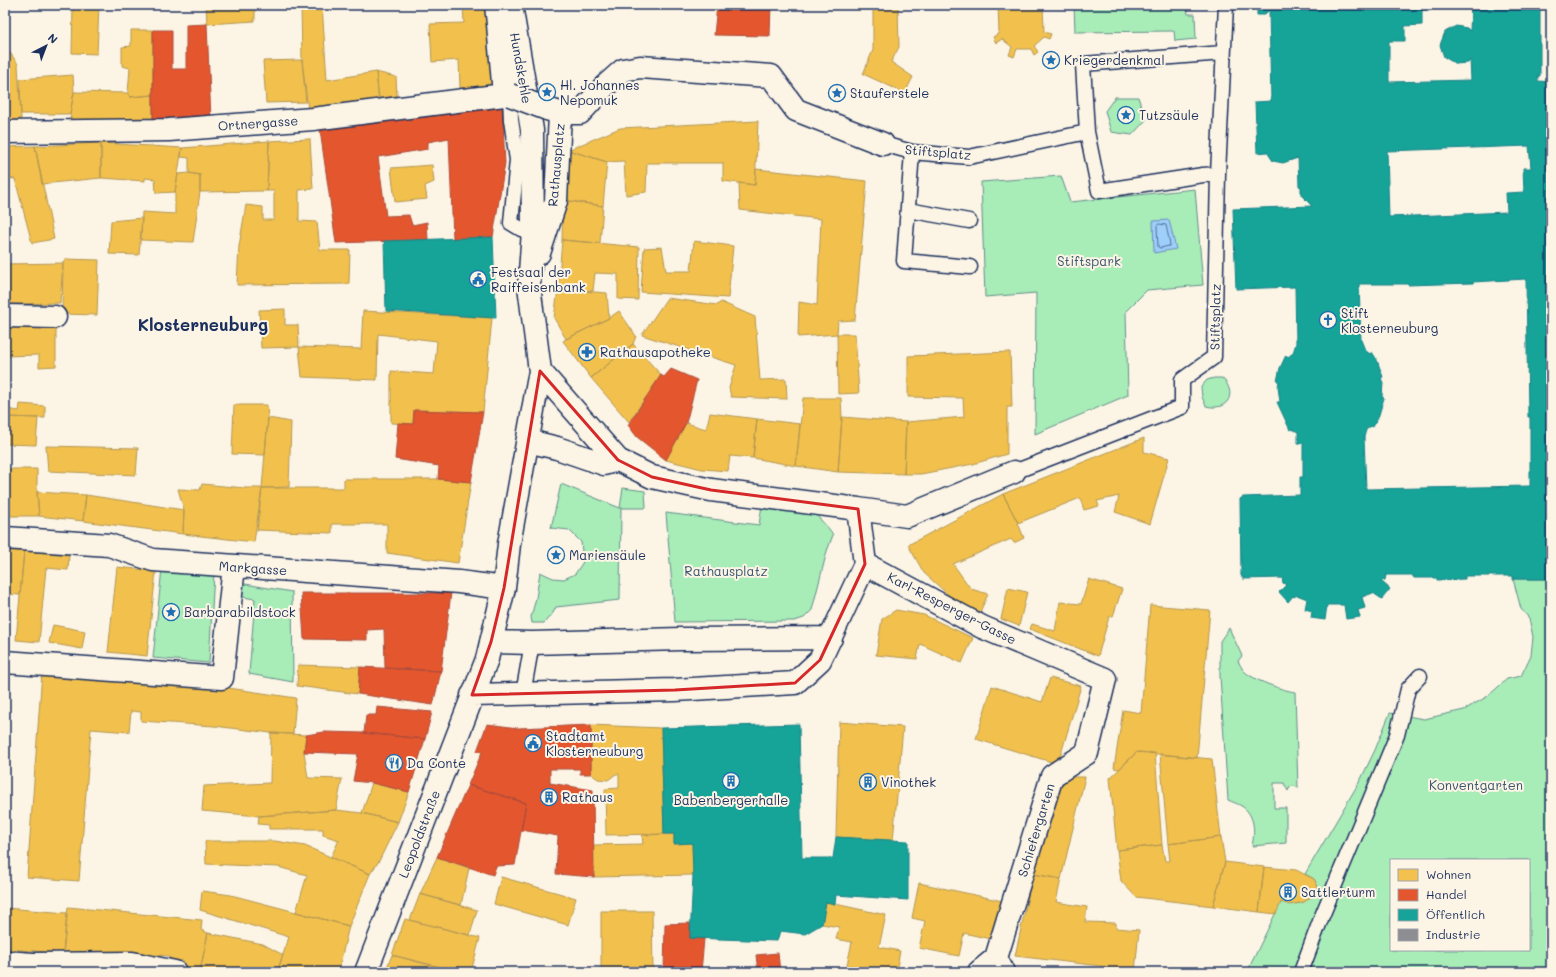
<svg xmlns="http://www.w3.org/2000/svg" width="1556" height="977" font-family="Mali,sans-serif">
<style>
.green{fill:#a8ecb7;stroke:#628e8a;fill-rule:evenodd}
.water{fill:#9ecefa;stroke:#6a8ebc}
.homes{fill:#f2c14e;stroke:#b29553}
.shops{fill:#e4572e;stroke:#a84b3c}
.public{fill:#17a398;stroke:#188087;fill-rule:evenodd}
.industry{fill:#8d8d92;stroke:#6b7182}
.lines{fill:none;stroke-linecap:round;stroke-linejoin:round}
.shore{stroke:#4f6f9c;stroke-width:1}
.lane-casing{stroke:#1b2f5e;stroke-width:17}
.street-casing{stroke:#1b2f5e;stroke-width:25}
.lane{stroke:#fcf5e5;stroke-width:14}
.street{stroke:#fcf5e5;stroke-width:22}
.street-bridge-casing{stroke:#1b2f5e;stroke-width:25;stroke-linecap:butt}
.street-bridge{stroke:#fcf5e5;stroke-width:22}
.marked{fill:none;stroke:#d62828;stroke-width:3;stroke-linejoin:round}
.labels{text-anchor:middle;stroke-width:4;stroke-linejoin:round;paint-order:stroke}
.poi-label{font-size:13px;fill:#1b2f5e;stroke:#fcf5e5;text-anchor:start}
.street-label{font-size:13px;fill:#1b2f5e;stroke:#fcf5e5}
.park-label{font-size:13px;fill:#375570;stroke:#fcf5e5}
.district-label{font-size:17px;font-weight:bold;fill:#1b2f5e;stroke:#fcf5e5}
</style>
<rect width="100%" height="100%" fill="#fcf5e5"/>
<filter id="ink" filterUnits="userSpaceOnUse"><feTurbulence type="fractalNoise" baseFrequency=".025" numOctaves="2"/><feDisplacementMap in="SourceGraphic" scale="8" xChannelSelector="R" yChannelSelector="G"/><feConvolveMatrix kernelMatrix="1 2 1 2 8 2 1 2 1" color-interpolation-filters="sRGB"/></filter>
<g filter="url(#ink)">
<path class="green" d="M1074 5H1187L1188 14H1195L1196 39 1175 41 1174 31 1075 32Z
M1115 97H1138L1146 120 1132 135 1111 132 1105 111Z
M1061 176 1070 202 1195 189 1203 285 1147 290 1126 311 1128 395 1035 434 1036 293 985 297 981 182Z
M1214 378H1222C1238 393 1228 412 1206 406L1202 397 1201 387 1207 380Z
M561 484 620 508 623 488 645 491 646 508H621L620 600 556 607 553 613 544 623H532L531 617 536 598 540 572 553 578 564 579 575 574 583 562 581 542 569 530 551 528Z
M762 505 814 510C818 520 828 525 833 535L827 551 812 610 804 618 794 621 675 622 666 513 759 525Z
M162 568 214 573 209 663 153 658Z
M1513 579H1551V972H1247L1281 902C1299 907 1309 902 1318 887L1314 879 1305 874 1361 779 1375 750 1390 713 1424 719 1464 710 1488 696 1507 679 1521 676 1531 655 1533 637 1529 618 1521 609ZM1391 860H1529V950H1391Z
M239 583 292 592 293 682 249 674 255 599 237 596Z
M1229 628 1242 656 1238 661C1240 664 1241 667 1243 670 1252 680 1282 690 1295 692L1298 788 1294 786 1290 787 1288 791 1284 783H1274V808H1286V843L1252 846C1255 832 1255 816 1243 807 1239 804 1232 802 1228 800L1220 676V641Z"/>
<path class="water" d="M1169 220 1176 249 1154 253 1153 221Z"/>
<path class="homes" d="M73 5H99L97 54 72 53Z
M206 5H255V21L207 24Z
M301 5H322L327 80 376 72 379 102 308 111 302 60Z
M463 5H491L496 86 460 88 459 60 432 62 430 24 464 23Z
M873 5H898L899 47 891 62 913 77 905 93 863 74 873 50Z
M998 5H1043L1044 32 1051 34 1049 39 1044 37 1034 46 1038 52 1034 55 1031 49H1017L1014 57 1009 55 1012 47 1002 39 996 43 993 37 999 33Z
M131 30H153V95L130 97 128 93 130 68 122 66V47L131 46Z
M5 50H8L18 64 21 119 5 121Z
M302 60 306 102 266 103 263 61Z
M376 72 396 77 397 96 379 98Z
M73 75 74 92 70 114H21L20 79Z
M74 92 128 93 130 97 153 95V120L71 121 70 114Z
M758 121 755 185 723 181V163H647L646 192 626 195 624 161 607 162 568 150 620 128Z
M310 139 313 189 299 190V221L317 222 320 250H350L349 284 237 285 239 246 246 205 263 207V220H274V191H267L269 141Z
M269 141 267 191 200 192V175L189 173V158L181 157 182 148Z
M101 143 182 148 175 192 156 193 155 179 145 178V181L101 178Z
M101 143V178L42 184 35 146Z
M35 146 54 239 32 243 15 179 6 178 5 187V147Z
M568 150 607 162 603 206 563 200Z
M432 165 434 182 425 186 427 199 395 202 391 168Z
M756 169 867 181 855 320 838 321 837 334 798 337 799 302 817 305 821 219 740 210 739 183 755 185Z
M189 173 200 175V192L193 242 141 240 142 212 175 214V192L178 174Z
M563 200 603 206 600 243 562 240Z
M142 218 139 255 109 254 111 221Z
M562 240 639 247 638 300 618 299V274L595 273 593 291 558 289Z
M694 241 733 246 728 298 641 292 644 248 662 247 666 271H691Z
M65 259 99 260 97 315 62 314 63 263Z
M63 263 60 303 5 304V264Z
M558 289 607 293 609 318 566 339 554 318Z
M667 298 717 305 721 302 755 317 760 380 786 379 787 399 731 397 729 388 736 365 642 335Z
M285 309V325H298L299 347 261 348 259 310Z
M363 311 492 318 483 412 414 410 413 424 391 423V371L434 374 437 341 378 334 377 380 302 377 299 347 361 349Z
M619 311 636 336 633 344 591 378 563 341 566 339 609 318Z
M5 327H56V366L39 367V355L5 356Z
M837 334H855L859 393 838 394Z
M633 344 661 375 629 422 591 378Z
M1010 352 1012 407H1007V454L973 464 921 474H904L906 422 964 417 963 398 908 397V356Z
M5 384 6 409 19 411 20 404 45 406V418L5 417Z
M803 398H841L842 417 838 472 796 466Z
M234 405H267L268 418 265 455 232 454Z
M710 413 757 419 753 458 730 456 728 471 702 469 666 460 686 423 706 429Z
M5 417 38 418 36 445 5 444Z
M842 417 906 422 904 474 838 472Z
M268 418 291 422 289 487 262 488Z
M757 419 800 424 796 466 753 458Z
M1144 438V452L1169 458 1150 524 1115 512 1119 496 1097 501 1099 506 1084 510 1080 498 1018 523 1003 494Z
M46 446 138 448 136 475 48 471Z
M5 469H37V492L39 516H5Z
M344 479H438L471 482 458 563 387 553V524H332V533L257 530 262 488H344Z
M202 484 245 488H262L254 542 183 534 184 510 178 489 200 490Z
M37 492 86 495 83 521 39 516Z
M1003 494 1018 523 1024 538 1014 543 1011 539 953 564 971 589 988 594 980 612 961 606 924 573 908 545Z
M86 495 184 510 183 534 83 521Z
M5 551H24L20 595 5 594Z
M24 551 69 555 68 570 46 568 39 642 16 640Z
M117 567 156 571 147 656 108 652Z
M1089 579 1122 589 1113 616 1109 617 1098 656 1030 629 1032 624 1055 631 1060 602 1081 604Z
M1008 588 1027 592 1019 626 1001 619Z
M1150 605 1210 610 1197 758 1137 752 1119 769 1114 768 1123 710 1141 713Z
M896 610 924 615 973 638 962 663 920 644 917 659 876 655 882 619Z
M53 625 85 631 82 649 49 643Z
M298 665 360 667 358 694 297 686Z
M42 672 222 687 296 698 293 734 271 733 214 726 141 721V712L131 711 129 732 91 729 79 881 27 877Z
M1050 678 1081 686 1058 764 976 739 992 686 1042 702Z
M839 722 903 727 893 841 836 837Z
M591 725 661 728 664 834 606 835 605 789 619 788V774H616L608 780 598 779 591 774Z
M271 733 306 735 304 752 308 778 342 779 336 810 259 816 202 811 204 786 270 783Z
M1137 752 1155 753 1162 845 1117 850 1110 778Z
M1160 754 1212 759 1221 837 1168 844Z
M1068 777H1085L1061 879 1033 874 1062 785Z
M372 783 409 792 398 822 362 813Z
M336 810 362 813 398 822 379 861 370 874 331 857 339 840 323 835V829H269V825L258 824 259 816Z
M674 834V844L692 843 693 875 594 877 593 845 643 844 642 835Z
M1221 837 1225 862 1213 906 1136 897 1121 881 1117 850 1162 845 1165 861H1170L1168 844Z
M205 841H275L305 846 370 874 349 926 296 912 307 875 278 867 206 864Z
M437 857 469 868 461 905 420 894Z
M1225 862 1264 867 1259 912 1213 906Z
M1264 867 1296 870 1314 879 1318 887 1312 896 1304 902 1290 905 1281 902 1276 914 1259 912Z
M1033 874 1061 879 1056 902 1087 907 1085 922 1116 923V928L1139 930 1135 972H1108L1109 967 1015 956Z
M501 877 576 898 568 925 494 904Z
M919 883 1007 902 999 941 964 933 959 956 919 948 925 921 912 918Z
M202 891 231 895 349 926 338 972H277L289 937 200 910Z
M420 894 477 910 470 935 410 920Z
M826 902 886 915 879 947 900 951 896 972H881L847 965 852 942 836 939 839 927 822 924Z
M68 907 202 920 201 930 208 933 200 971 188 969 183 961H171L169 956 156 955 151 959 90 951 86 954 63 953Z
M5 908 67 913 63 953 5 949Z
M601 911H652L653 972H601Z
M405 919 480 938 471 972H460L392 955Z
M208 933 263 944 283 955 277 972H206L200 971Z
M392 955 418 962 451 970 450 972H385Z"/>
<path class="shops" d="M717 5H771L770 36 714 35Z
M207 24 211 120H153V30H172V69H186V25Z
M502 105 505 163 493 237 453 239 449 138 428 142V149L378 157 386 216 409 215 412 225 427 222 428 240 336 243 320 130Z
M671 369 697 380 686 423 666 460 637 437 628 425 661 375 664 377Z
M414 410 483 412 471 482 438 479 439 466 395 459 398 423 413 424Z
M301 593H451L441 671 385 668 384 629 367 630V640L304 639Z
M360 667 441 671 433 705 358 694Z
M377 707 432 712 425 739 364 733 366 715H376Z
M487 724 518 728 591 725V774H580V769H550V783L593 790 594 877 556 874 558 836 521 830 526 803 468 785 482 752 477 751Z
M324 732 364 733 425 739 409 792 372 783 353 781 358 754 304 752 306 735Z
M468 785 526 803 515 865 496 866 493 875 437 857Z
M690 923V938L704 939 701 972H664L665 924Z
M778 953 780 972H758L756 955Z"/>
<path class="public" d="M1257 5H1540V76H1538V81L1551 82V579H1513V576H1465V579L1437 580V578H1414L1412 575H1386L1385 580 1381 581 1390 589 1382 599 1373 593 1362 597 1365 608 1358 610 1360 617 1346 619 1344 605H1327L1325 620 1311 618 1312 611 1305 609 1307 599 1297 595 1294 597 1293 596 1288 602 1279 592 1286 585 1283 583 1282 578 1243 579V577L1241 576 1240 499 1243 497 1300 495V477H1303V443H1298V432L1292 429 1290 430 1277 402H1280L1278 387 1279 381H1277L1280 368 1286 355 1288 357 1293 353 1296 343 1295 287 1236 289 1233 209 1312 206 1301 195V187L1299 186 1298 158 1283 163 1273 161 1267 152 1257 153 1255 102 1271 101 1269 10 1264 15H1257ZM1471 6 1470 31 1467 28 1456 26 1445 32 1440 45 1444 57 1456 64 1468 63 1470 60 1471 80 1389 82V41H1405V26L1422 25V10ZM1529 146 1531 168H1523L1524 192 1506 193 1507 212 1389 217 1387 151ZM1526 279 1528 417H1530V486L1366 489 1364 437 1366 430 1371 426 1373 427 1378 418 1384 398 1382 397 1383 383 1381 378 1383 377 1377 360 1372 352 1370 354 1365 350 1361 340 1359 284H1407L1408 285 1473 283V282Z
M493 237 496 318 386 311 384 241Z
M799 724 802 858H833L836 837 908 841V900L836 895 835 904 826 902 822 924 805 934 780 931 777 941 690 938 693 875 692 843 674 844V834H664L661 728Z"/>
<path class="industry" d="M60 5H73V8L60 7Z"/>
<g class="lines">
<path class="shore" d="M1159 224 1166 225 1170 244 1169 246 1160 248 1158 247 1157 226Z"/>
<g class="lane-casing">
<path id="lane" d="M510 95 511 120 517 160 511 223 521 229 533 231
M1087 132 1083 64 1223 53
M883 144 912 152 969 157 1087 132 1099 191 1203 175 1218 174
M912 152 904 261 970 267
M908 210 969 221
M1014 472 1182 407V380L1214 357 1218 174 1226 5
M523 694 532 643
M1301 972 1322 916 1397 735 1408 689 1420 676"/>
</g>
<g class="street-casing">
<path id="street" d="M496 5 498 24 504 95
M547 109 560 113H580L605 86 623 70 640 67 771 76 796 110 883 144
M5 132 169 130 313 119 504 95H510
M539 253 556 201 560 113
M5 316 55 317
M528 441 557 448 604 464 618 460
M858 509 907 516 1014 472
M5 538 109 545 153 560 459 582 504 588
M865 564 982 627 1105 679 1087 753 1052 776 996 958 1003 972
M491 642 532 643 681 639 831 638
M5 662 222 678 234 566
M472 695 675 690 795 683 820 660 865 564 858 509 711 490 652 477 618 460 540 371
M5 962 33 964 132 963 175 972
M366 972 487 659 504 588 509 544 540 371 529 286 533 231 532 130 511 5
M979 972 996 958"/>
</g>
<use href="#lane" class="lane"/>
<use href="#street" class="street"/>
<g class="street-bridge-casing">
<path id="street-bridge" d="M510 95 547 109"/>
</g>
<use href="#street-bridge" class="street-bridge"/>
</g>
</g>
<path class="marked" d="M540 371 618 460 652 477 711 490 858 509 865 564 820 660 795 683 675 690 472 695 491 642 504 588Z"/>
<defs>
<g id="sight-ring" transform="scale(0.9)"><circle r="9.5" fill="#fcf5e5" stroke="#1f6fb2" stroke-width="1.5"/><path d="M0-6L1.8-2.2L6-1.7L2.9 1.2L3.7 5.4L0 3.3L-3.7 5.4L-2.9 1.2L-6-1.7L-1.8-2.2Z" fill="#1f6fb2"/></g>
<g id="civic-ring" transform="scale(0.9)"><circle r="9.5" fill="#fcf5e5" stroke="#1f6fb2" stroke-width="1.5"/><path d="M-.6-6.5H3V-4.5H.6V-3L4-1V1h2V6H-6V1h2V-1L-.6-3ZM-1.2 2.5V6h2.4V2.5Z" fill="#1f6fb2"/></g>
<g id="church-ring" transform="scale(0.9)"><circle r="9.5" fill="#fcf5e5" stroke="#1f6fb2" stroke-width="1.5"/><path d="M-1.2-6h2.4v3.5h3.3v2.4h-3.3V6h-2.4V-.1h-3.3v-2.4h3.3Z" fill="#1f6fb2"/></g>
<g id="pharmacy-ring" transform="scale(0.9)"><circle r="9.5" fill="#fcf5e5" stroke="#1f6fb2" stroke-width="1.5"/><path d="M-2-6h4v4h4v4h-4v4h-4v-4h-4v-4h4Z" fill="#1f6fb2"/></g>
<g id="restaurant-ring" transform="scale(0.9)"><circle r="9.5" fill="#fcf5e5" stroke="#1f6fb2" stroke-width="1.5"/><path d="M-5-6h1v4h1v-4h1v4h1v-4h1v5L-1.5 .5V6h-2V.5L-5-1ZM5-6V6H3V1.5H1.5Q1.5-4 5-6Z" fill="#1f6fb2"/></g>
<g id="building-ring" transform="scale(0.9)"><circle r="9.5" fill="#fcf5e5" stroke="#1f6fb2" stroke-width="1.5"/><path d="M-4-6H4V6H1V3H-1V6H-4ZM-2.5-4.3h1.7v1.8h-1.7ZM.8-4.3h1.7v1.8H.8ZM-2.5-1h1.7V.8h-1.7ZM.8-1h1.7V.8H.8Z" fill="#1f6fb2"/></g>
</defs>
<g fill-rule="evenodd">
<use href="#sight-ring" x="1051" y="60"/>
<use href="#sight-ring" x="547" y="92"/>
<use href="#sight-ring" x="837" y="93"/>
<use href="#sight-ring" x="1126" y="115"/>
<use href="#civic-ring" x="478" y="279"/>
<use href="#church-ring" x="1328" y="320"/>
<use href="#pharmacy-ring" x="587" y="352"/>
<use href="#sight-ring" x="556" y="555"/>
<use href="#sight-ring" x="171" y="612"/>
<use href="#civic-ring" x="533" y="743"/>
<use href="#restaurant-ring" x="394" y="763"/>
<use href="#building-ring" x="731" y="781"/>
<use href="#building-ring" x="868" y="782"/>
<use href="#building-ring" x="549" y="797"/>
<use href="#building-ring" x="1288" y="892"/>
</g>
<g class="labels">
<g class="poi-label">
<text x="1064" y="65">Kriegerdenkmal</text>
<text x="560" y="90">Hl. Johannes<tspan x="560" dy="15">Nepomuk</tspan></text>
<text x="850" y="98">Stauferstele</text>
<text x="1139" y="120">Tutzsäule</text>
<text x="491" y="277">Festsaal der<tspan x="491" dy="15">Raiffeisenbank</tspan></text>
<text x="1341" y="318">Stift<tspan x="1341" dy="15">Klosterneuburg</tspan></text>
<text x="600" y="357">Rathausapotheke</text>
<text x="569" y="560">Mariensäule</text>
<text x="184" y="617">Barbarabildstock</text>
<text x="546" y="741">Stadtamt<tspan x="546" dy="15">Klosterneuburg</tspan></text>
<text x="407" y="768">Da Conte</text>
<text x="881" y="787">Vinothek</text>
<text x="562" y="802">Rathaus</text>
<text x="731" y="805" text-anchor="middle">Babenbergerhalle</text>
<text x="1301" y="897">Sattlerturm</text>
</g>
<g class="street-label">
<text transform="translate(521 68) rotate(80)" y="5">Hundskehle</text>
<text transform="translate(258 123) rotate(-4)" y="5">Ortnergasse</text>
<text transform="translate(938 152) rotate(5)" y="5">Stiftsplatz</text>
<text transform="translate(556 165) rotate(-85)" y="5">Rathausplatz</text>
<text transform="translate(1215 317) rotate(-89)" y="5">Stiftsplatz</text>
<text transform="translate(253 568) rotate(4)" y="5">Markgasse</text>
<text transform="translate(952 608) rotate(27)" y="5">Karl-Resperger-Gasse</text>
<text transform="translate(1036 830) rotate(-73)" y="5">Schiefergarten</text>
<text transform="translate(419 834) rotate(-69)" y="5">Leopoldstraße</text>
</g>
<g class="park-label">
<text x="1089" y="266">Stiftspark</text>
<text x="726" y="576">Rathausplatz</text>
<text x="1476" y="790">Konventgarten</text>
</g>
<g class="district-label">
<text x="203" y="331">Klosterneuburg</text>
</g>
</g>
<rect width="1556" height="977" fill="none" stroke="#fcf5e5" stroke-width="20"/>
<rect x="10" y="10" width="1536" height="957" fill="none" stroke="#1b2f5e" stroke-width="1.5" filter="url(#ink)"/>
<rect x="1390" y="859" width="140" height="92" fill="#fcf5e5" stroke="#a2a6af"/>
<rect x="1398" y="869" width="20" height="12" fill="#f2c14e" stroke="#a2a6af"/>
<text x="1426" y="879" font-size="12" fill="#1b2f5e">Wohnen</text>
<rect x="1398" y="889" width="20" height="12" fill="#e4572e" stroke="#a2a6af"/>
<text x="1426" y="899" font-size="12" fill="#1b2f5e">Handel</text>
<rect x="1398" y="909" width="20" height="12" fill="#17a398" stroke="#a2a6af"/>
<text x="1426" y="919" font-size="12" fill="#1b2f5e">Öffentlich</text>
<rect x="1398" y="929" width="20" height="12" fill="#8d8d92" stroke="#a2a6af"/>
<text x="1426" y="939" font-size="12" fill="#1b2f5e">Industrie</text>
<g transform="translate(46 46) rotate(42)" stroke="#fcf5e5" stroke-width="3" paint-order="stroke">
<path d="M0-3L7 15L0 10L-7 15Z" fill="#1b2f5e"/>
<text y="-6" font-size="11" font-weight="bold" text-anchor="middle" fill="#1b2f5e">N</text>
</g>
</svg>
